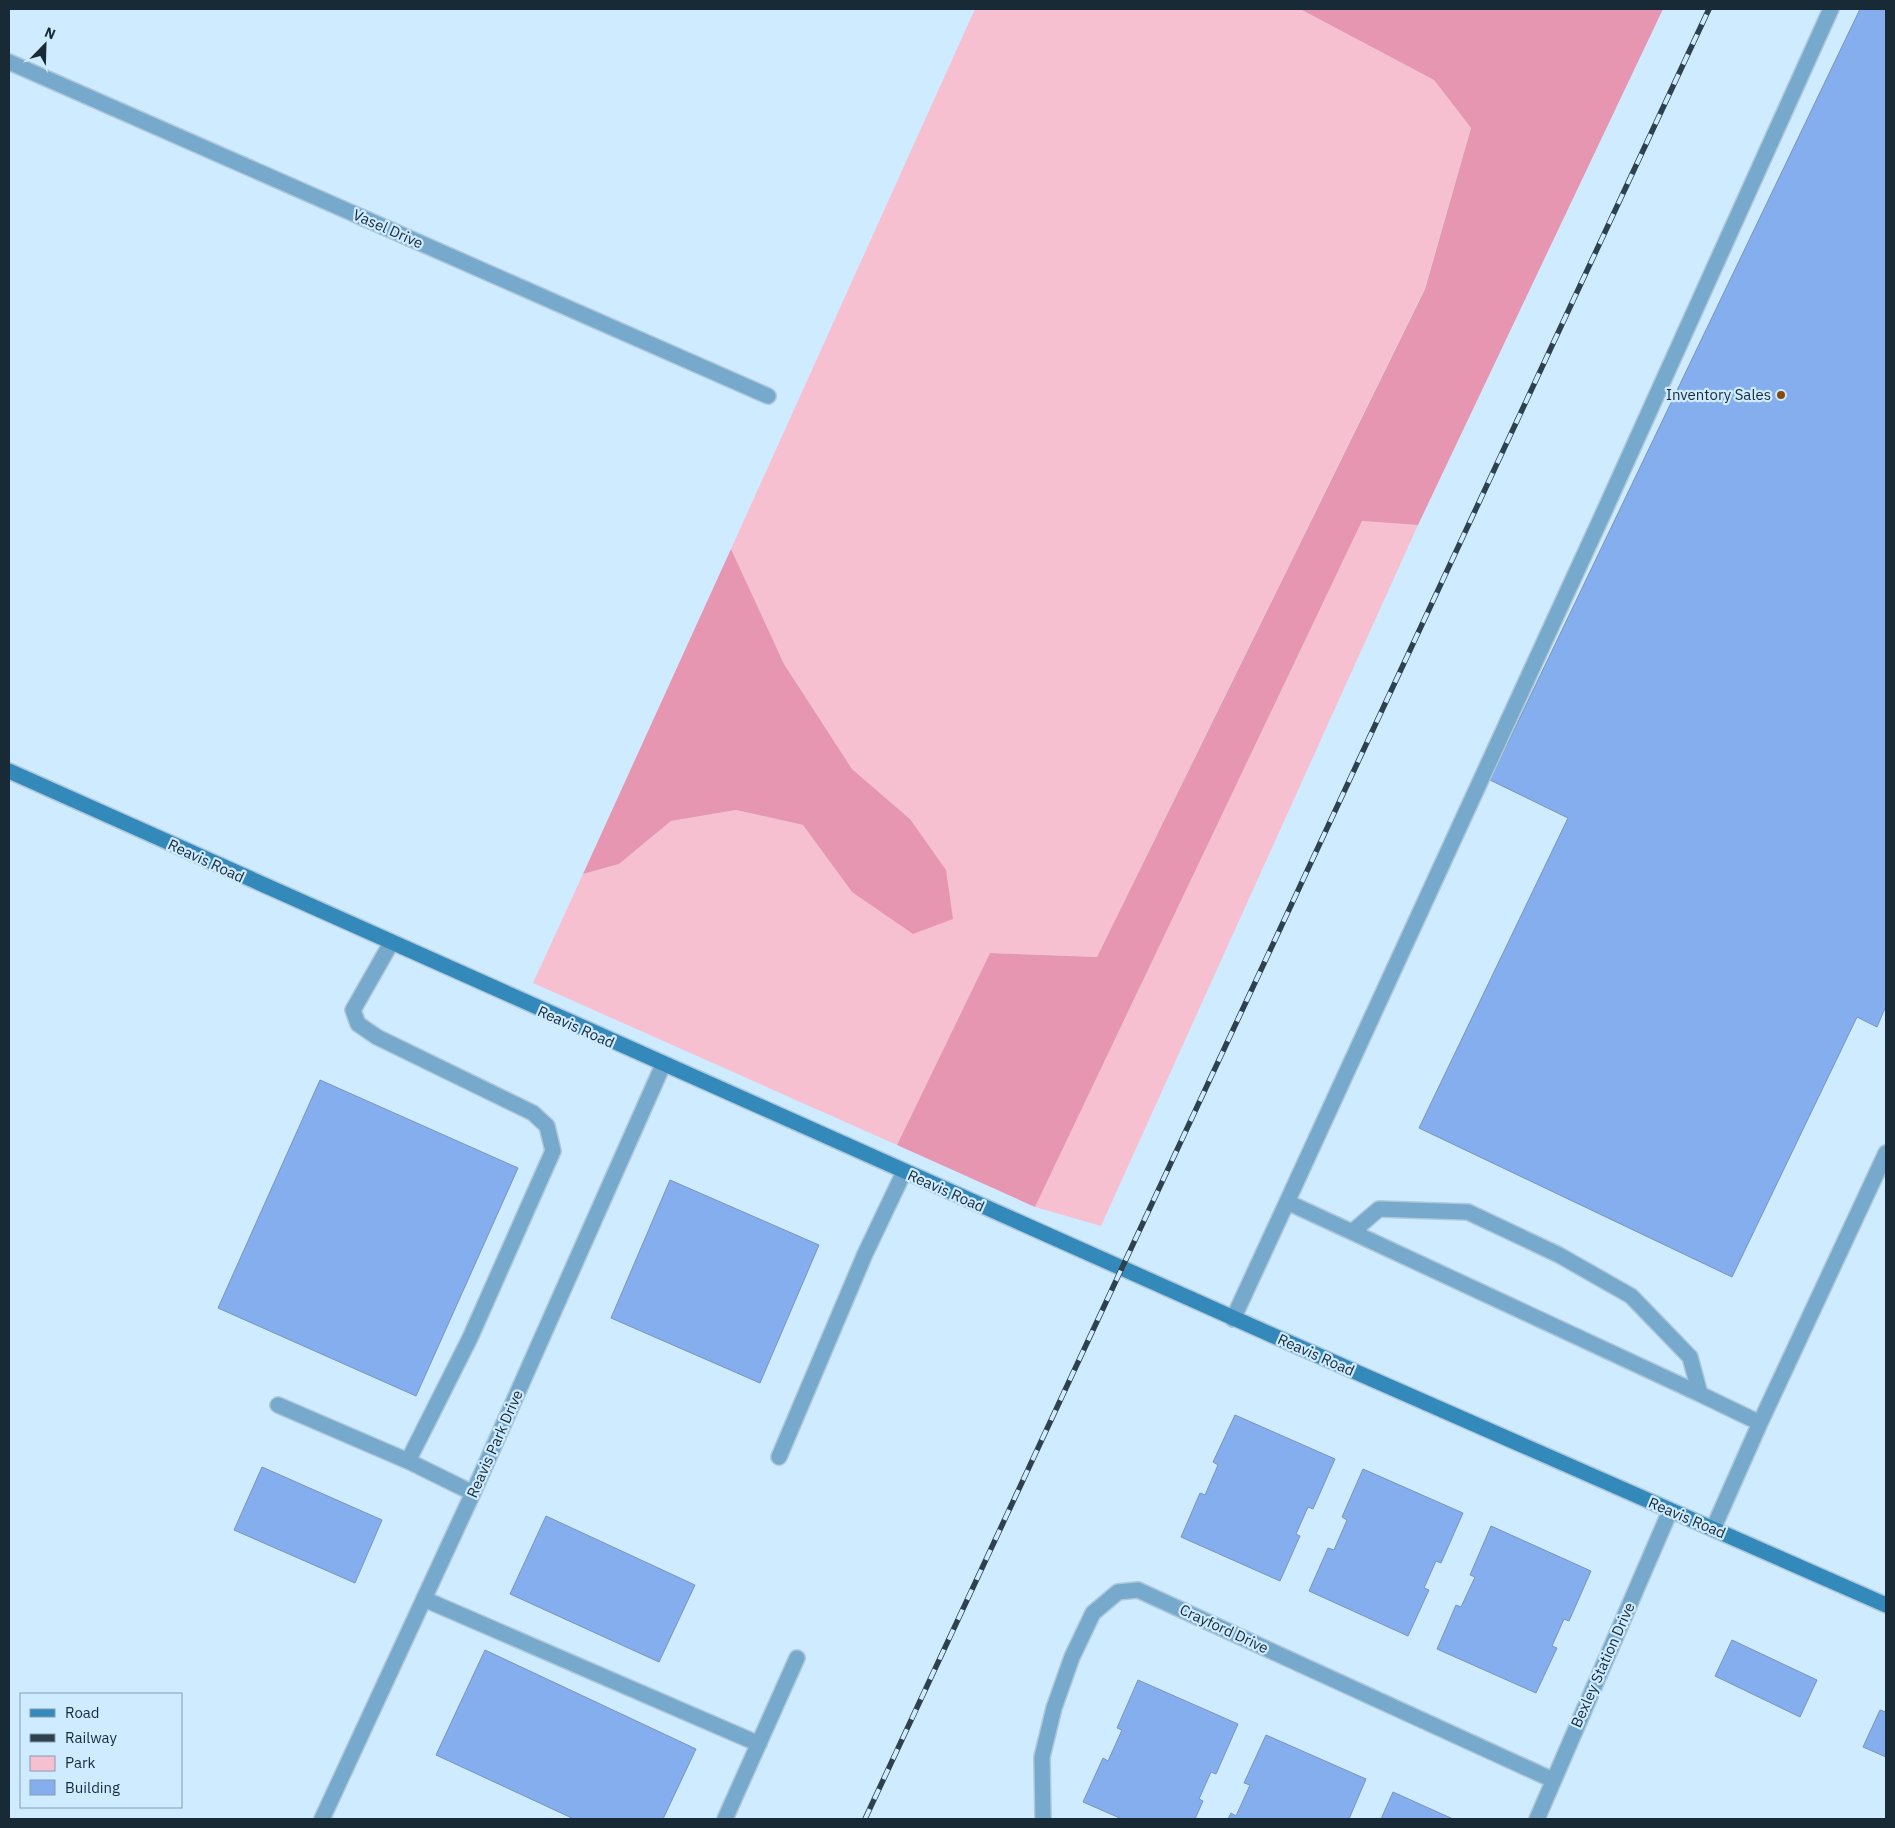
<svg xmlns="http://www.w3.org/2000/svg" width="1895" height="1828" font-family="'IBM Plex Sans',sans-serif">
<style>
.green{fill:#f7c0d1}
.forest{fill:#e796b1}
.building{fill:#84aeed;stroke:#7994bc}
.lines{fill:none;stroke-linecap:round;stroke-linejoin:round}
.lane-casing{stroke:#aec8db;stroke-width:18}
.street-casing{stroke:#aec8db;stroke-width:18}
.secondary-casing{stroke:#aec8db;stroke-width:18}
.lane{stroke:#76a9cb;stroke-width:15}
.street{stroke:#76a9cb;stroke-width:15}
.secondary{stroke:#3489bb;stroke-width:15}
.rail-casing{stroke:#2d414e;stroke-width:5.5}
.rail{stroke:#cfebff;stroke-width:4;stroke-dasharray:11;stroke-linecap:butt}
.poi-dot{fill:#874a0b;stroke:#cfebff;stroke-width:2}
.labels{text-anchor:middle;stroke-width:4.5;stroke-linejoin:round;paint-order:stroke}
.street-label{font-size:15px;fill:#172a36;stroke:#cfebff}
.poi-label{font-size:15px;fill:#172a36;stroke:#cfebff;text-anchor:end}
</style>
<rect width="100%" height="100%" fill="#cfebff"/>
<path class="green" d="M975 9H1300L1434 80 1471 128 1425 288 1097 957 990 953 897 1145 533 983 583 874 619 864 671 821 736 810 803 825 852 892 910 819 852 769 784 664 731 549Z
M1362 521 1418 525 1101 1226 1035 1207Z"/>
<path class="forest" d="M1300 9H1663L1418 525 1362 521 1035 1207 897 1145 990 953 1097 957 1425 289 1471 128 1434 80Z
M731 549 784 664 852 769 910 819 946 870 953 919 913 934 852 892 803 825 736 810 671 821 619 864 583 874Z"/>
<path class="building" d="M1860 9H1886V1006L1877 1027 1857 1017 1732 1277 1419 1128 1568 818 1490 780Z
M320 1080 518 1168 416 1396 218 1308Z
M670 1180 819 1245 760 1383 611 1318Z
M1235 1415 1335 1459 1313 1509 1308 1507 1296 1534 1300 1536 1280 1581 1181 1537 1200 1493 1205 1495 1218 1465 1213 1462Z
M262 1467 382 1520 355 1583 234 1530Z
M1363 1469 1463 1513 1441 1563 1436 1561 1424 1588 1429 1590 1408 1636 1309 1591 1328 1548 1334 1550 1347 1520 1342 1517Z
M546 1516 695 1585 659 1662 510 1594Z
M1491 1526 1591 1571 1569 1621 1564 1619 1552 1646 1557 1648 1536 1693 1437 1649 1456 1605 1461 1607 1475 1577 1470 1575Z
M1732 1640 1817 1680 1800 1717 1715 1676Z
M485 1650 696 1749 663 1819H574L436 1755Z
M1138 1680 1238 1724 1216 1774 1211 1772 1199 1799 1203 1801 1195 1819H1122L1083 1802 1103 1758 1108 1761 1122 1730 1117 1728Z
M1880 1710 1886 1712V1757L1863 1747Z
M1266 1735 1366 1779 1349 1819H1228L1231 1813 1236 1816 1250 1785 1244 1783Z
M1393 1792 1453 1819H1381Z"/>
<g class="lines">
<g class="lane-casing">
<path id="lane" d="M390 945 353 1010 358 1024 377 1037 533 1113 547 1126 553 1151 470 1338 408 1461
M1287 1202 1603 514 1831 9
M1352 1232 1700 1394
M1233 1319 1287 1202 1352 1232 1379 1209 1468 1212 1559 1255 1631 1296 1690 1357 1700 1394 1760 1423 1713 1529
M278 1405 408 1461 473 1493
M1760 1423 1886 1153
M779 1457 865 1254 904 1172
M424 1599 759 1744
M725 1819 797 1658"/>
</g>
<g class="street-casing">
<path id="street" d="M9 62 768 396
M322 1819 473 1493 663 1065
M1043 1819 1042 1757 1054 1708 1072 1657 1093 1613 1118 1592 1138 1590 1553 1780
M1537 1819 1670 1511"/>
</g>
<g class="secondary-casing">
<path id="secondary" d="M9 771C632 1054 1259 1330 1886 1605"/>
</g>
<use href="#lane" class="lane"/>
<use href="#street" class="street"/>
<use href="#secondary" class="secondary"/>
<g class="rail-casing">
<path id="rail" d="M865 1819 1709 9"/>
</g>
<use href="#rail" class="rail"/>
</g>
<circle class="poi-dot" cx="1781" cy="395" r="5"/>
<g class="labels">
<g class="street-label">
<text transform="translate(388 229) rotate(24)" y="5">Vasel Drive</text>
<text transform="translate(206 861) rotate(25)" y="5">Reavis Road</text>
<text transform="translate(576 1027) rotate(24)" y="5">Reavis Road</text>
<text transform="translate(946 1191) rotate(24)" y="5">Reavis Road</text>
<text transform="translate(1316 1355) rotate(24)" y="5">Reavis Road</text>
<text transform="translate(495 1444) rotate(-66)" y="5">Reavis Park Drive</text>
<text transform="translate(1687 1518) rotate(23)" y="5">Reavis Road</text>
<text transform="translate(1224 1629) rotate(25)" y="5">Crayford Drive</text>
<text transform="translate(1603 1665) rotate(-66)" y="5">Bexley Station Drive</text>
</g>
<g class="poi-label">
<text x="1771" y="400">Inventory Sales</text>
</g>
</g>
<rect width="1895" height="1828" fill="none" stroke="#172a36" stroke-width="20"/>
<rect x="20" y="1693" width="162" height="115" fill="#cfebff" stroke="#859eaf"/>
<rect x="30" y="1709" width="25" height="8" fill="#3489bb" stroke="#859eaf"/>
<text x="65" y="1718" font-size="15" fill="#172a36">Road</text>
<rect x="30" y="1734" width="25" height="8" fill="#2d414e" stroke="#859eaf"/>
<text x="65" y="1743" font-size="15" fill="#172a36">Railway</text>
<rect x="30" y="1756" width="25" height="15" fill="#f7c0d1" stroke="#859eaf"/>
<text x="65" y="1768" font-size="15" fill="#172a36">Park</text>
<rect x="30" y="1780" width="25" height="15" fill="#84aeed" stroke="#859eaf"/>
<text x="65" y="1793" font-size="15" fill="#172a36">Building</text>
<g transform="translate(45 45) rotate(23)" stroke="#cfebff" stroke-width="4" paint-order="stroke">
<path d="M0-4L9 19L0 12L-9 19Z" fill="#172a36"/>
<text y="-8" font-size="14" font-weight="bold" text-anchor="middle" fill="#172a36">N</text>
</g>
</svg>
